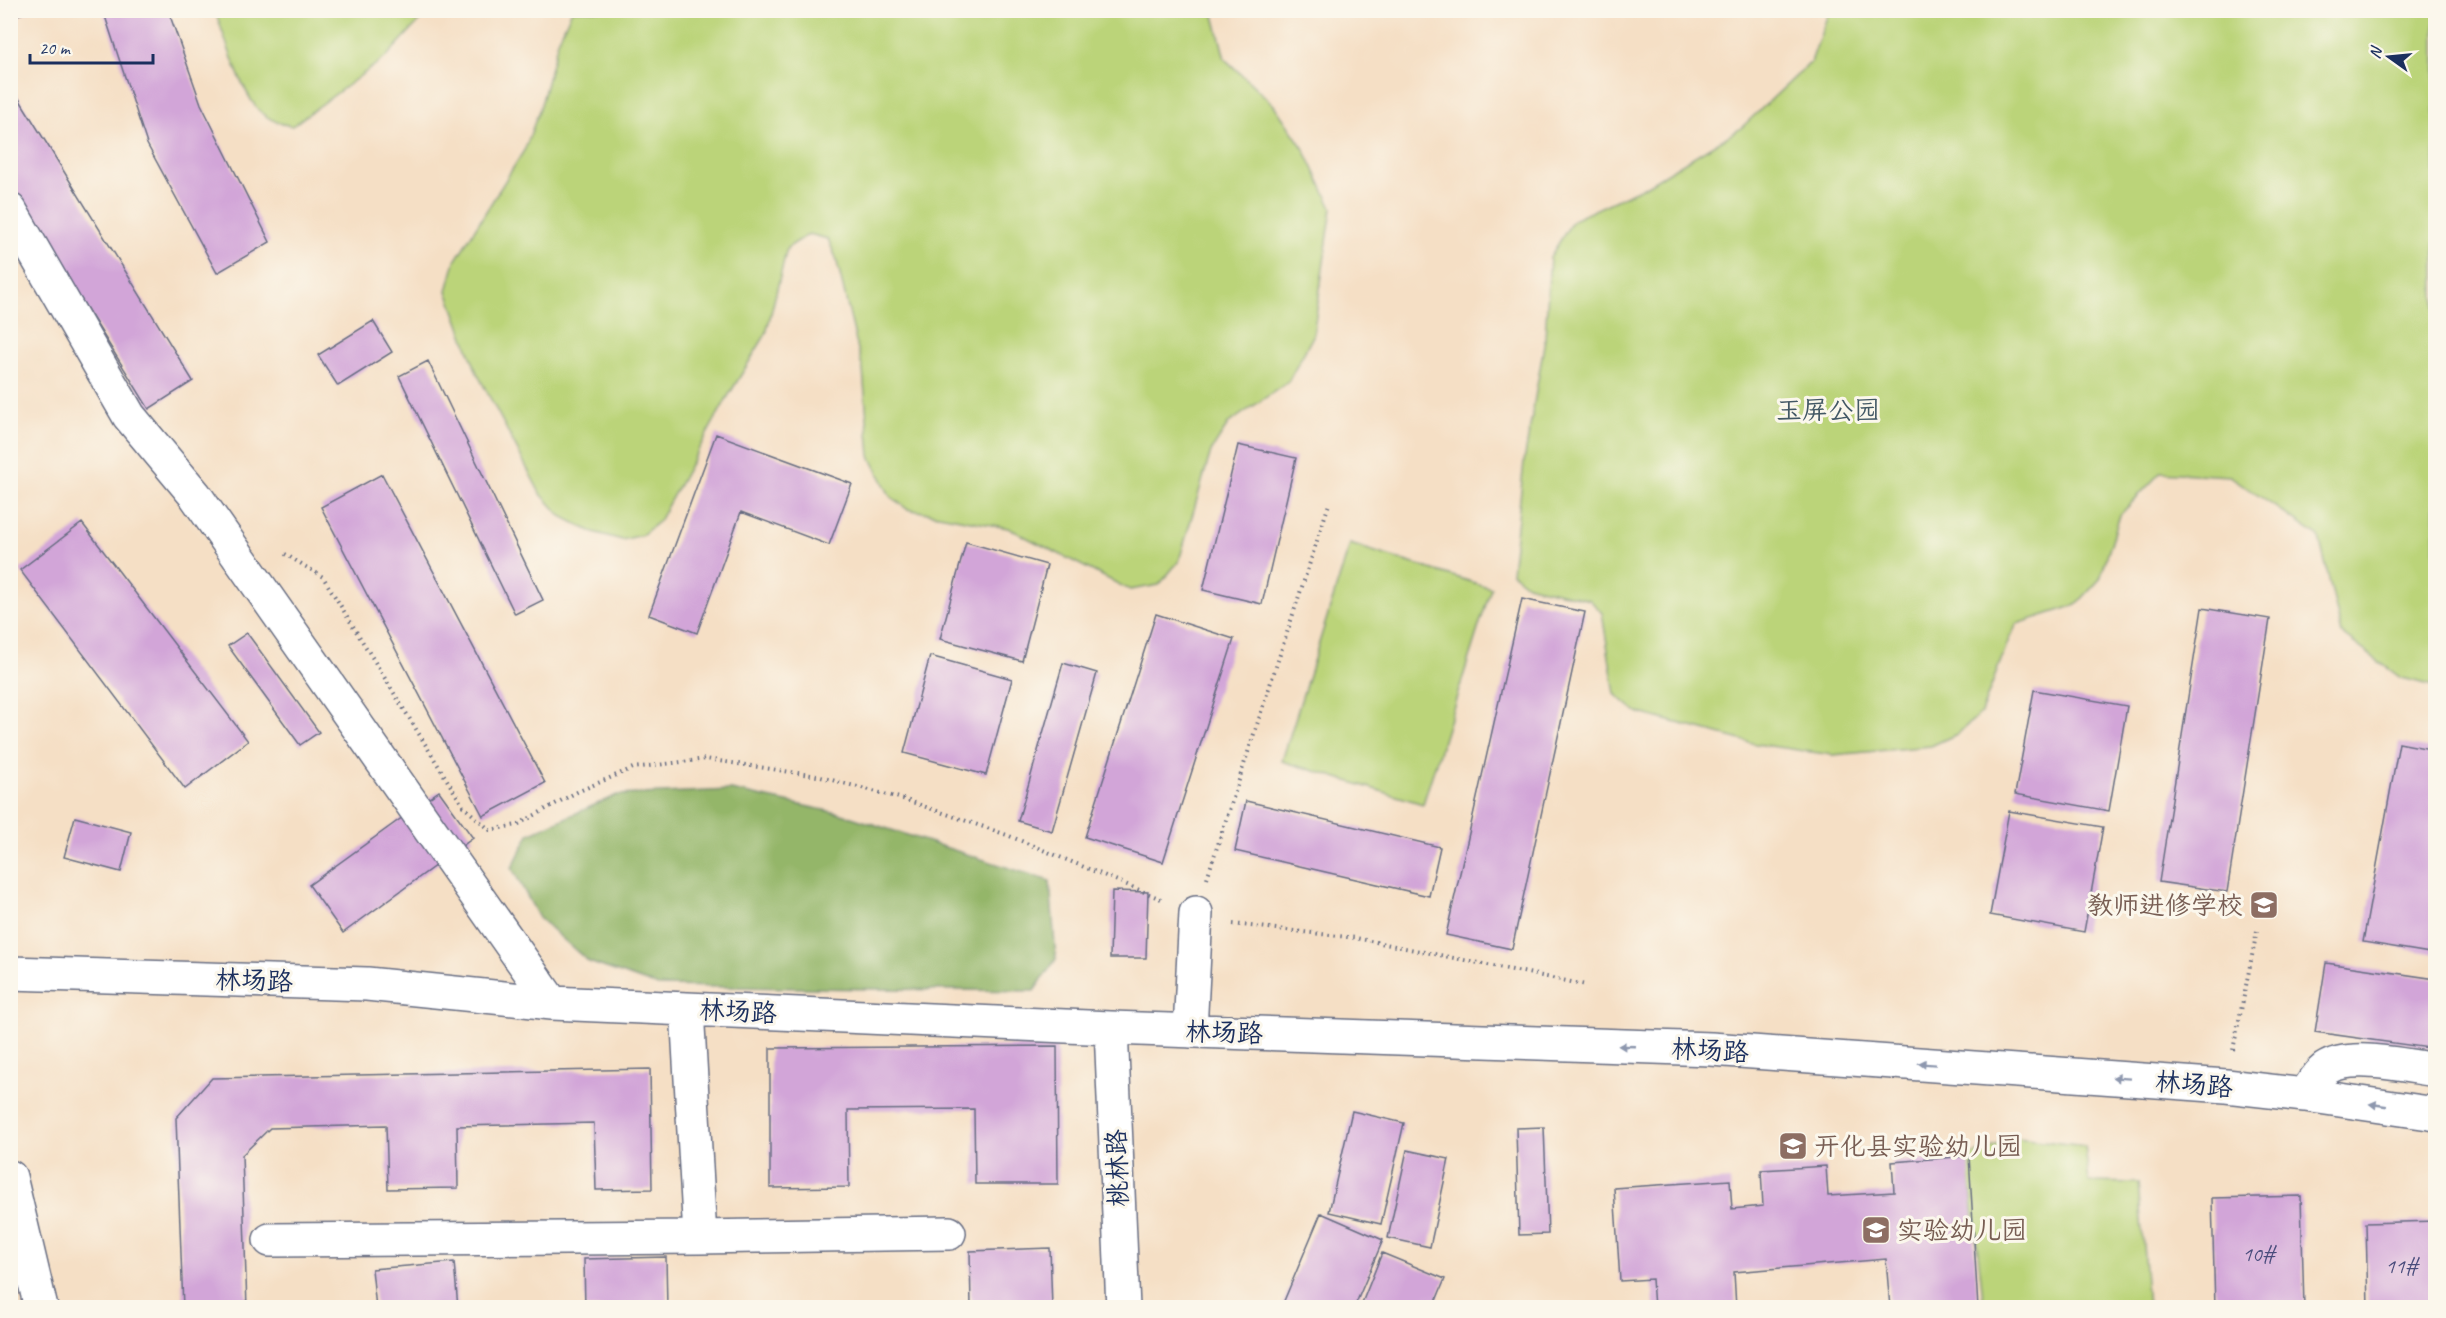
<svg xmlns="http://www.w3.org/2000/svg" width="2446" height="1318" font-family="Caveat,'LXGW WenKai TC',sans-serif">
<style>
.green{fill:#bbd479;stroke:#6b826c;stroke-width:1.5}
.forest{fill:#94b669;stroke:#587264;stroke-width:1.5}
.building{fill:#d2a5d8}
.lines{fill:none;stroke-linecap:round;stroke-linejoin:round}
.minor-casing{stroke:#676d82;stroke-width:36}
.major-casing{stroke:#676d82;stroke-width:36}
.path{stroke:#676d82;stroke-width:4;stroke-dasharray:1.5 4.5;stroke-linecap:butt}
.minor{stroke:#fff;stroke-width:33}
.major{stroke:#fff;stroke-width:33}
.oneway{fill:#8d97ae}
.labels{text-anchor:middle;stroke-width:6;stroke-linejoin:round;paint-order:stroke}
.number-label{font-size:22px;fill:#494c7c}
.park-label{font-size:26px;fill:#435865;stroke:#fbf7ec}
.education-label{font-size:26px;fill:#785e54;stroke:#fbf7ec;text-anchor:start}
.street-label{font-size:26px;fill:#1b2f5e;stroke:#fbf7ec}
</style>
<rect width="100%" height="100%" fill="#fbf7ec"/>
<filter id="ink" filterUnits="userSpaceOnUse"><feTurbulence type="fractalNoise" baseFrequency=".0167" numOctaves="2"/><feDisplacementMap in="SourceGraphic" scale="12" xChannelSelector="R" yChannelSelector="G"/><feConvolveMatrix kernelMatrix="1 2 1 2 8 2 1 2 1" color-interpolation-filters="sRGB"/></filter>
<filter id="wash" filterUnits="userSpaceOnUse"><feTurbulence type="fractalNoise" baseFrequency=".008" numOctaves="4" result="noise"/><feDisplacementMap in="SourceGraphic" scale="24" xChannelSelector="R" yChannelSelector="G"/><feGaussianBlur stdDeviation="1.35" result="paint"/><feColorMatrix in="noise" values="0 0 0 0 0 0 0 0 0 0 0 0 0 0 0 0 0 1.4 0 .05"/><feComposite in="paint" operator="in"/></filter>
<g filter="url(#wash)">
<rect width="100%" height="100%" fill="#f5dfc5"/>
<path class="green" d="M572 10 1213 11 1225 59 1274 105 1304 149 1332 208 1313 336 1288 382 1229 423 1211 451 1179 561 1159 585 1130 590 1008 528 907 509 890 496 870 456 863 370 836 258 828 239 809 234 787 248 766 334 727 398 659 521 642 535 622 540 590 531 561 516 540 493 477 373 447 291 455 261 525 149 541 105 558 41Z
M215 11H426L425 15 386 57 292 126C280 124 271 121 262 113 242 97 225 36 215 11Z
M1829 11H2435V686L2401 678 2342 634 2319 537 2230 476 2161 472 2120 515 2100 579 2076 605 2017 624 2009 639 1981 713 1957 734 1931 746 1833 755 1756 744 1636 712 1615 694 1602 613 1590 600 1527 585 1512 573 1524 462 1545 339 1550 257 1573 220 1642 188 1740 129 1811 62Z
M1350 544 1491 588 1423 804 1282 761Z
M2018 1138 2085 1146 2089 1182 2138 1183 2148 1307H1984L1967 1157Z"/>
<path class="forest" d="M731 790 842 814 1050 881 1056 959 1034 991 658 986 589 962 539 918 512 868 529 834 617 795Z"/>
<g id="blocks">
<path class="building" d="M10 10H31V11L10 17Z
M103 10H168L201 104 270 242 217 273 147 144Z
M10 84 193 381 149 409 10 184Z
M373 321 392 352 338 386 318 355Z
M428 361 543 600 515 614 399 376Z
M716 434 852 484 829 545 741 512 697 633 649 615Z
M1238 445 1296 458 1262 604 1203 590Z
M382 474 545 783 483 816 321 507Z
M82 523 248 741 185 789 20 570Z
M966 542 1047 565 1022 661 940 639Z
M1522 599 1585 612 1512 949 1446 935Z
M2202 608 2270 619 2227 892 2159 882Z
M1156 614 1234 639 1163 862 1085 837Z
M247 633 319 732 300 745 228 646Z
M930 656 1012 679 986 775 904 753Z
M1063 663 1097 673 1052 831 1018 821Z
M2034 690 2127 706 2109 811 2015 794Z
M2399 743 2436 750V954L2363 942Z
M439 791 473 838 343 933 309 885Z
M1246 801 1440 847 1429 896 1235 851Z
M2009 811 2103 827 2084 932 1990 915Z
M75 817 131 832 121 872 64 857Z
M1112 891 1148 892 1146 958H1110Z
M2326 963 2436 979V1049L2315 1032Z
M1057 1046 1058 1184H975L974 1109 848 1110 849 1187 770 1188V1048Z
M650 1069 652 1189 596 1190 594 1123 457 1126 458 1188 388 1189 386 1125 270 1128 242 1155 247 1308H183L176 1118 212 1078Z
M1352 1111 1404 1123 1381 1224 1329 1212Z
M1544 1127 1548 1234 1519 1235 1516 1128Z
M1407 1150 1449 1159 1430 1247 1388 1238Z
M1969 1156 1978 1308H1890L1886 1259 1734 1272 1736 1308H1654L1652 1279 1620 1281 1614 1188 1730 1180 1732 1209 1763 1206 1761 1170 1826 1166 1828 1196 1894 1192 1892 1162Z
M2301 1196 2304 1308H2215L2212 1198Z
M1321 1213 1383 1240 1354 1308H1281Z
M2436 1221V1308H2368L2366 1223Z
M1050 1248 1052 1308H971L970 1251Z
M1382 1253 1445 1279 1433 1308H1360Z
M666 1257 667 1308H585L584 1259Z
M454 1262 458 1308H376L372 1269Z"/>
</g>
</g>
<g filter="url(#ink)">
<use href="#blocks" fill-opacity="0" stroke="#676d82" stroke-width="1.5"/>
<g class="lines">
<g class="minor-casing">
<path id="minor" d="M10 210 129 416 195 495 552 1003
M10 973 367 984 552 1003 687 1009 1111 1028 1711 1049 2226 1086 2305 1095 2436 1114
M687 1009 700 1237
M1111 1028 1123 1308
M1190 1031 1196 913
M2305 1095C2311 1086 2317 1075 2325 1069 2350 1052 2406 1066 2436 1070
M270 1240 700 1237 949 1233"/>
</g>
<g class="major-casing">
<path id="major" d="M10 1177 41 1308"/>
</g>
<path class="path" d="M285 554 323 577 463 806 490 830 517 825 577 792 633 768 706 759 817 776 903 799 1007 835 1161 899
M1207 878 1329 504
M1233 924 1356 938 1586 985
M2233 1050 2257 931"/>
<use href="#minor" class="minor"/>
<use href="#major" class="major"/>
</g>
<defs><path id="oneway-solid" d="M-6-.8H1V-3.2L6.5 0L1 3.2V.8H-6Z" transform="scale(1.5)"/></defs>
<g class="oneway">
<use href="#oneway-solid" transform="translate(1627 1046) rotate(-178)"/>
<use href="#oneway-solid" transform="translate(1927 1064) rotate(-176)"/>
<use href="#oneway-solid" transform="translate(2121 1078) rotate(-176)"/>
<use href="#oneway-solid" transform="translate(2378 1105) rotate(-172)"/>
</g>
</g>
<defs>
<g id="school-square" transform="scale(1.5)"><rect x="-9" y="-9" width="18" height="18" rx="4" fill="#8d6e63" stroke="#fbf7ec"/><path d="M0-5L7-2L0 1L-7-2ZM-4 1L0 2.5L4 1V4Q0 6-4 4Z" fill="#fff"/></g>
</defs>
<g fill-rule="evenodd">
<use href="#school-square" x="2264" y="905"/>
<use href="#school-square" x="1793" y="1146"/>
<use href="#school-square" x="1876" y="1230"/>
</g>
<g class="labels">
<g class="number-label">
<text x="2258" y="1261">10#</text>
<text x="2401" y="1273">11#</text>
</g>
<g class="park-label">
<text x="1828" y="419">玉屏公园</text>
</g>
<g class="education-label">
<text x="2243" y="914" text-anchor="end">教师进修学校</text>
<text x="1814" y="1155">开化县实验幼儿园</text>
<text x="1897" y="1239">实验幼儿园</text>
</g>
<g class="street-label">
<text transform="translate(254 980) rotate(2)" y="9">林场路</text>
<text transform="translate(738 1011) rotate(3)" y="9">林场路</text>
<text transform="translate(1224 1032) rotate(2)" y="9">林场路</text>
<text transform="translate(1710 1050) rotate(3)" y="9">林场路</text>
<text transform="translate(2194 1084) rotate(5)" y="9">林场路</text>
<text transform="translate(1117 1168) rotate(-92)" y="9">桃林路</text>
</g>
</g>
<rect width="2446" height="1318" fill="none" stroke="#fbf7ec" stroke-width="36"/>
<g transform="translate(2389 57) rotate(285)" stroke="#fbf7ec" stroke-width="4.5" paint-order="stroke">
<path d="M0-4.5L10 22L0 15L-10 22Z" fill="#1b2f5e"/>
<text y="-9" font-size="16" font-weight="bold" text-anchor="middle" fill="#1b2f5e">N</text>
</g>
<path d="M30 54v9h123v-9" fill="none" stroke="#1b2f5e" stroke-width="3"/>
<text x="39" y="54" font-size="18" fill="#1b2f5e" stroke="#fbf7ec" stroke-width="4.5" paint-order="stroke">20 m</text>
</svg>
